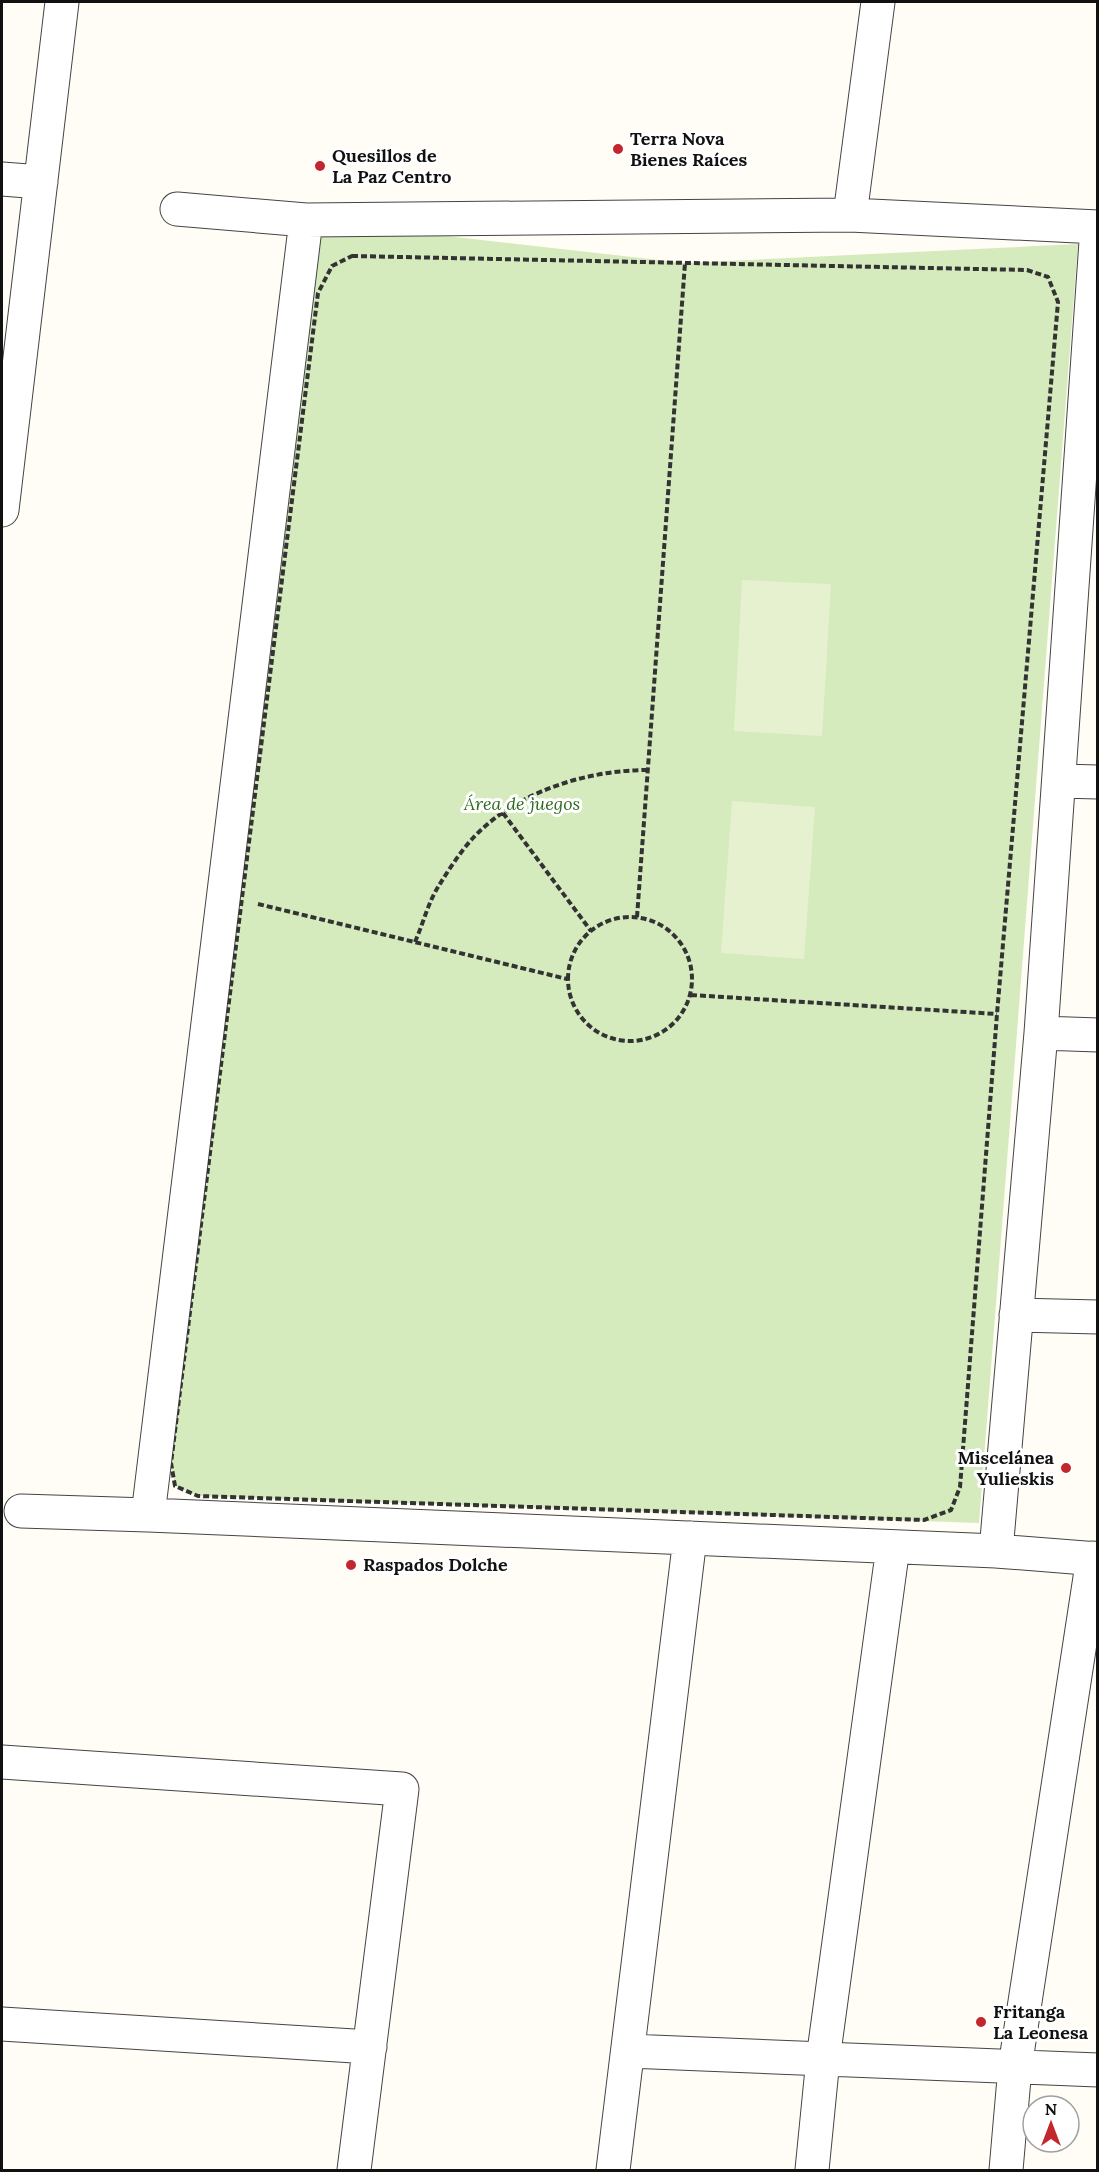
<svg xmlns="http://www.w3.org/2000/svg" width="1099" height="2172" font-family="Lora,serif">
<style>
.green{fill:#d5ebbd}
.pitch{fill:#e6f2cf}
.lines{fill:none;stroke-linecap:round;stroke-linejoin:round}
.street-casing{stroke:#444;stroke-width:35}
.path{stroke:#333;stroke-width:4;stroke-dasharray:6 3;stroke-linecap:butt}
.street{stroke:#fff;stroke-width:33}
.poi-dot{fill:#c4262e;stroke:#fff;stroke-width:2}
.labels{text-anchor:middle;stroke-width:6;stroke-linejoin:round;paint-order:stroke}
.poi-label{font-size:18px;font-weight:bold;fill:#111;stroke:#fff;text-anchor:start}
.park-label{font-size:18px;font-style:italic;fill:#2f6b1f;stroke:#fff}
</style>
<rect width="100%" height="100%" fill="#fffdf5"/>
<path class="green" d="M306 220 685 263 1078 244 979 1523 198 1496 175 1486 171 1463Z"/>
<path class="pitch" d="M742 580 831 584 822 736 734 731Z
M732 801 815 807 804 959 721 953Z"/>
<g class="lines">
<g class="street-casing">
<path id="street" d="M2 179 41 182
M177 209 306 220 850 215 1098 227
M850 215 878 2
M2 510 62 2
M1060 781 1098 782
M1041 1033 1098 1035
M1016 1315 1098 1317
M21 1511 148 1515 996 1551 1098 1559
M148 1515 306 220
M996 1551 1041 1033 1097 227
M2 1762 402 1789 354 2170
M2 2024 370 2047
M628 2051 1098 2070
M613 2170 690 1538
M812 2170 823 2059 893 1547
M1006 2170 1015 2067 1093 1558"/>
</g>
<path class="path" d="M352 256 1027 270 1048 277 1058 302 997 1014 960 1487 951 1510 924 1520 198 1496 175 1486 171 1463 318 293 332 266Z
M503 813 591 931
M258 904 567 979
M568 979a62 62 0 1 1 124 0a62 62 0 1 1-124 0Z
M637 917 685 263
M415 942C423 924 428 903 438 887 448 871 460 852 473 838 516 792 586 770 648 770
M691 995 997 1014"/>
<use href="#street" class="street"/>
</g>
<g class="poi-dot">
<circle cx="618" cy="149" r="6"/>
<circle cx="320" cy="166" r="6"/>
<circle cx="1066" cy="1468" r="6"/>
<circle cx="351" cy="1565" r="6"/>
<circle cx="981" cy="2022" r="6"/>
</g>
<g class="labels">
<g class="poi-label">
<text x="630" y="145">Terra Nova<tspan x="630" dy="21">Bienes Raíces</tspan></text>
<text x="332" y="162">Quesillos de<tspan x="332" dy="21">La Paz Centro</tspan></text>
<text x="1054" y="1464" text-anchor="end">Miscelánea<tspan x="1054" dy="21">Yulieskis</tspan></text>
<text x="363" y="1571">Raspados Dolche</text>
<text x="993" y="2018">Fritanga<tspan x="993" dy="21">La Leonesa</tspan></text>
</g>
<g class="park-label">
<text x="522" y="810">Área de juegos</text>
</g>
</g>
<rect width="1099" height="2172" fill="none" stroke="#111111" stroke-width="6"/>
<g transform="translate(1051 2124)"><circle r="28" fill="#ffffff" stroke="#a0a0a0" stroke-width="1.5"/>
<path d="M0-4.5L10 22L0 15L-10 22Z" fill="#c4262e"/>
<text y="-9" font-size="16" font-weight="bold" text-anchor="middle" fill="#111111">N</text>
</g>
</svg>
